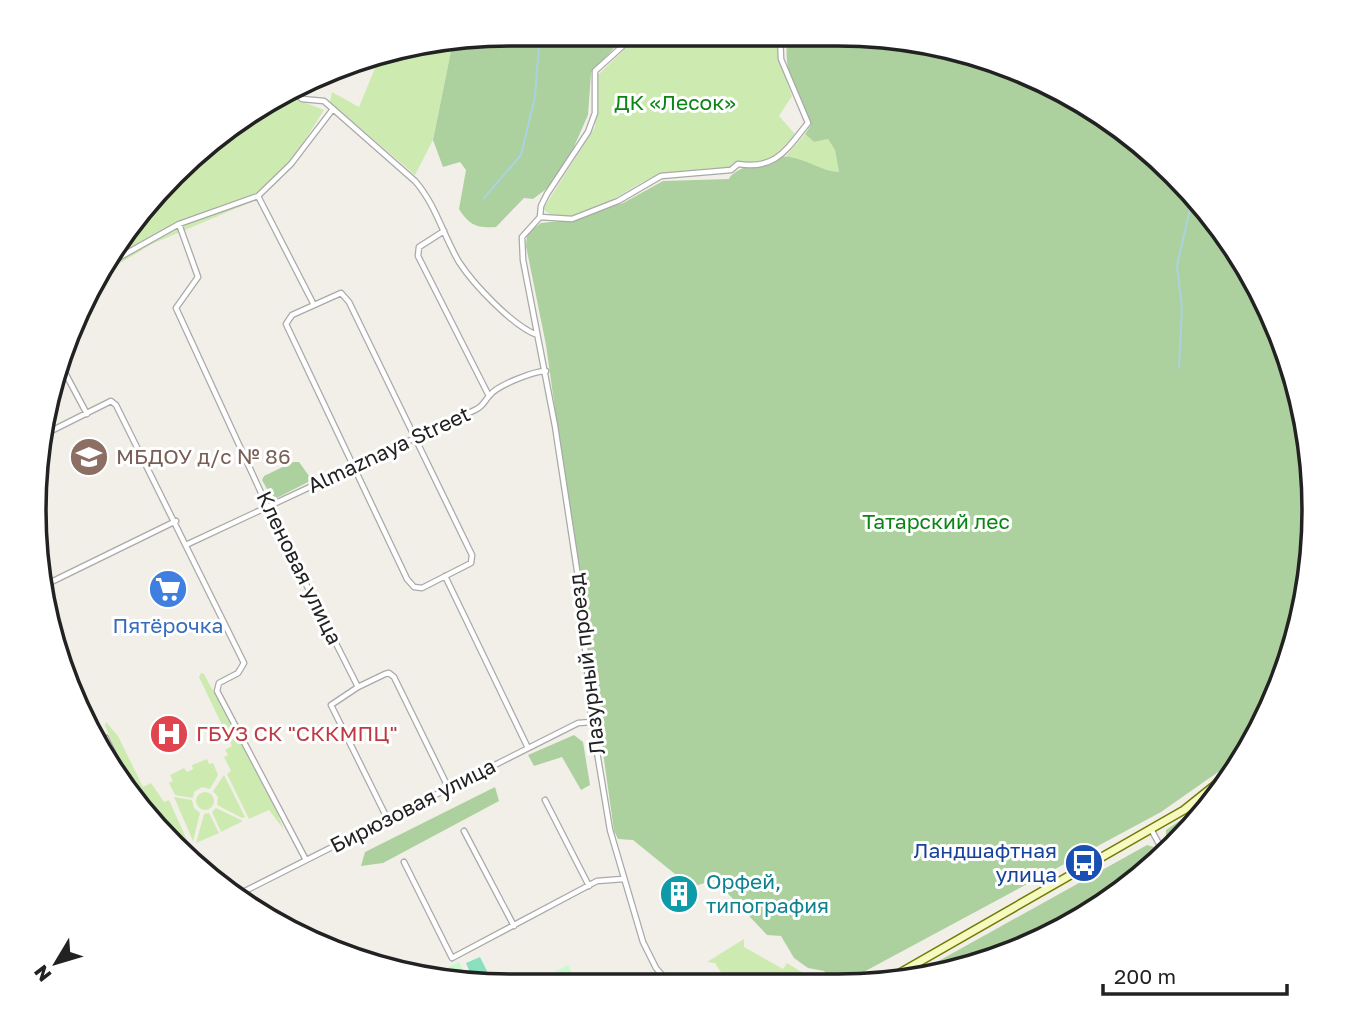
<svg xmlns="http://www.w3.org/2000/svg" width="1348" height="1019" font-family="'Golos Text',sans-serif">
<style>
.grass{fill:#cdebb0}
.forest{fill:#add19e}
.park{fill:#c8facc}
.pitch{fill:#88e0be}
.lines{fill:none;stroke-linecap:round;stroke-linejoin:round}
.stream{stroke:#aad3df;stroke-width:2}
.street-casing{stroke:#a9a9a9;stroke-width:7}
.secondary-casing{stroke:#707d05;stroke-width:10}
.street{stroke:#fff;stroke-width:4.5}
.secondary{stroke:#f7fabf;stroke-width:7}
.labels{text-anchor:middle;stroke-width:6;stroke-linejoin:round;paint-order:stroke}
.park-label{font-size:21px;fill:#0c8416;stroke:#fff}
.street-label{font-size:21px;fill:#222;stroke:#fff}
.education-label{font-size:21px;fill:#785e54;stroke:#fff;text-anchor:start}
.shop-label{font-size:21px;fill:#366cbe;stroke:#fff}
.health-label{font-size:21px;fill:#be3a42;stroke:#fff;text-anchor:start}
.transit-label{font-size:21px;fill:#164399;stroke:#fff;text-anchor:end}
.culture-label{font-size:21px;fill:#0d838f;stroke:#fff;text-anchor:start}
.rim{fill:none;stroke:#222;stroke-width:3.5}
</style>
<rect width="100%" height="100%" fill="#f2efe9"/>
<path class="grass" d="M640 34H779L781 65 792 96 779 116 795 134 771 162H735L730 167C707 169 682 170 660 175 631 181 574 238 543 209L595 127 598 75Z
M453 41 433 140 415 175 330 102 332 92 359 107 375 68 362 59 386 50Z
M289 90 293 98 324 110 279 181 256 200 152 244 97 277 152 195 271 97Z
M805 134 814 142 828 139 835 150 839 172C820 171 805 160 786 156Z
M201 673 204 674 275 807 284 830 269 810 249 819 227 774 231 771 224 757 228 755 225 750 232 746 199 677Z
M106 722 118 736 143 787 151 783 164 802 169 800 190 847 181 851 142 807 105 726Z
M207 759 209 764 213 763 218 775 210 789 202 787 194 792 193 798 175 795 169 783 173 781 170 775 184 768 187 772 193 769 192 765Z
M224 775 245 817 242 818 217 805 218 797 213 791Z
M196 801a9 9 0 1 1 18 0a9 9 0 1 1-18 0Z
M174 797 192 800 194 808 200 813 193 841Z
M216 808 243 821 221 832 212 812Z
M209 813 219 833 196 843 204 814Z
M744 939V947L783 969 787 963 818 982H727L715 963 707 962Z"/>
<path class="forest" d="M510 33 627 34 591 73 588 115 573 149 549 187 533 199 524 198 496 227C477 228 470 226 459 209L466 170 460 162 443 167 433 140 453 41Z
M788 34H869L962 50 1103 114 1176 173 1234 245 1278 327 1306 416 1315 509 1306 602 1279 691 1251 743 1248 741 1221 770 1161 812 845 982H834L824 971 808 968 794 958 781 936 767 935 715 880 691 887 633 840 618 839 614 831 546 345 526 246 527 233 541 223 570 220 623 203 663 181 729 179C732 168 779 154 790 157 808 160 821 171 839 172L835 150 828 139 814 142 805 134 811 125C795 93 782 70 788 34Z
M293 462H299L312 480 273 500 262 480 264 476Z
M574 735 583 742 590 785 581 790 562 757 534 766 528 755Z
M495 787 499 801 383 863 361 866 365 852Z
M1212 799 1195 823 1172 840 1166 837V830Z
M1147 845 1154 847 1160 858 1137 878 1028 941H1015L1001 955 916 977 917 973Z"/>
<path class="park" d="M459 962 469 982 428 977Z
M568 965 577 982H558L553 973Z"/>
<path class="pitch" d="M480 957 490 977 474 982 466 963Z"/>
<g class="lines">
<path class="stream" d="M484 198 521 155 535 97 540 33
M1179 368 1182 308 1177 266 1190 209 1187 187"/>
<g class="street-casing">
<path id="street" d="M636 34 595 71V113L588 132 547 194 541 206 540 217 522 237 523 260 555 426 580 590 591 716 610 830 643 942 656 968 668 982
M291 89 302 99 324 101 415 181C436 205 443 235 459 262 474 285 513 326 537 335
M247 117 293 93
M258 196 314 305
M540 217 572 219 618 201 661 176 731 170 738 164C776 170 786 150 808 123L781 59 780 34
M179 224 198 277 176 308 275 523 358 687 385 674 389 673 394 677 449 789
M444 231 419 247 418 256 489 396
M104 266 179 224 258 196 291 164 333 109
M341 293 349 302 472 555 471 563 422 588 414 587 407 579 286 324 292 315Z
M63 355V369L87 414
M41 436 111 401 116 405 244 663 238 673 219 683 217 691 306 860
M188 544 475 410C484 406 484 401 490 395 498 385 534 371 546 371
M445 576 528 748
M43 586 176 521
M358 687 331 705 388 820
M98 742 106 738 135 798
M545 800 589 886
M1151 829 1165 855
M464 831 514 926
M404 862 452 958 597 881 623 879
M235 896 578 723 592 722"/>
</g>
<g class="secondary-casing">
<path id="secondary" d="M884 982 1184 810 1214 786 1245 755"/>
</g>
<use href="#street" class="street"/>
<use href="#secondary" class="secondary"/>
</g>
<defs>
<g id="school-disc" transform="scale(2.0125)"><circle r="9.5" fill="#8d6e63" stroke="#fff"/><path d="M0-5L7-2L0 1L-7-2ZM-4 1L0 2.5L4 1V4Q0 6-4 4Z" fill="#fff"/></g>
<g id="supermarket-disc" transform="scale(2.0125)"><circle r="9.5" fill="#3f7fe0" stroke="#fff"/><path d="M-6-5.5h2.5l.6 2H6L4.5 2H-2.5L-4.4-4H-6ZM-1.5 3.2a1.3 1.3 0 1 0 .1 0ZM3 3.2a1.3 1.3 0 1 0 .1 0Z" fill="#fff"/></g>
<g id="hospital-disc" transform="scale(2.0125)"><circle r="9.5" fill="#e0444e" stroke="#fff"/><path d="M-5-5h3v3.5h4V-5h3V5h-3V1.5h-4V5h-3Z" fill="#fff"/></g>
<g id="bus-disc" transform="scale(2.0125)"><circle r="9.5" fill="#1a4fb4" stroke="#fff"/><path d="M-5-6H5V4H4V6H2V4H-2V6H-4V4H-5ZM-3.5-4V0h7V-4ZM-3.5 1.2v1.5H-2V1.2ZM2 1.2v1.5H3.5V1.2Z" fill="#fff"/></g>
<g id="building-disc" transform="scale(2.0125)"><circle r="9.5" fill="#0f9aa8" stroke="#fff"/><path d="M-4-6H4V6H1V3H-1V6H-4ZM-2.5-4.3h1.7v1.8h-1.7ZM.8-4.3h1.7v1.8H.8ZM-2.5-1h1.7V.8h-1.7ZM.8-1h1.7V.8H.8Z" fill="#fff"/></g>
</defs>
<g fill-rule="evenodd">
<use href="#school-disc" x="89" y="457"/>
<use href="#supermarket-disc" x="168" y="589"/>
<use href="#hospital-disc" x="169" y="734"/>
<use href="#bus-disc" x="1084" y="863"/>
<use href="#building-disc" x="679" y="894"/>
</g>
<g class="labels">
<g class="park-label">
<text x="675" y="110">ДК «Лесок»</text>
<text x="936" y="529">Татарский лес</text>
</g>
<g class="street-label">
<text transform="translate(389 450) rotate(-25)" y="7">Almaznaya Street</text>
<text transform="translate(299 568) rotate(64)" y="7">Кленовая улица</text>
<text transform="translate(587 664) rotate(-97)" y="7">Лазурный проезд</text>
<text transform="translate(413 806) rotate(-27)" y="7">Бирюзовая улица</text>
</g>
<g class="education-label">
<text x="116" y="464">МБДОУ д/с № 86</text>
</g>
<g class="shop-label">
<text x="168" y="633">Пятёрочка</text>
</g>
<g class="health-label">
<text x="196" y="741">ГБУЗ СК "СККМПЦ"</text>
</g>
<g class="transit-label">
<text x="1057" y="858">Ландшафтная<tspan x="1057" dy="24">улица</tspan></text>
</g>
<g class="culture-label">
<text x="706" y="889">Орфей,<tspan x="706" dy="24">типография</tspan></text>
</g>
</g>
<path d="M0 0H1348V1019H0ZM510 46H838A464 464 0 0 1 1302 510V510A464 464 0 0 1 838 974H510A464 464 0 0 1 46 510V510A464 464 0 0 1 510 46Z" fill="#fff" fill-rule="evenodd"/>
<path class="rim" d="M510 46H838A464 464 0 0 1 1302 510V510A464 464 0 0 1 838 974H510A464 464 0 0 1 46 510V510A464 464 0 0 1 510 46Z"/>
<g transform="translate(56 963) rotate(232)" stroke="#ffffff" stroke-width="5" paint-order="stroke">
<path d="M0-5L12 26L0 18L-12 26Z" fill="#222222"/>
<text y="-10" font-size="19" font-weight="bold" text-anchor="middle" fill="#222222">N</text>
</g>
<path d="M1103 984v10h184v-10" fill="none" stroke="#222222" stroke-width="3.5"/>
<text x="1114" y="984" font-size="21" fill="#222222" stroke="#ffffff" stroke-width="5" paint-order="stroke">200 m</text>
</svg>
